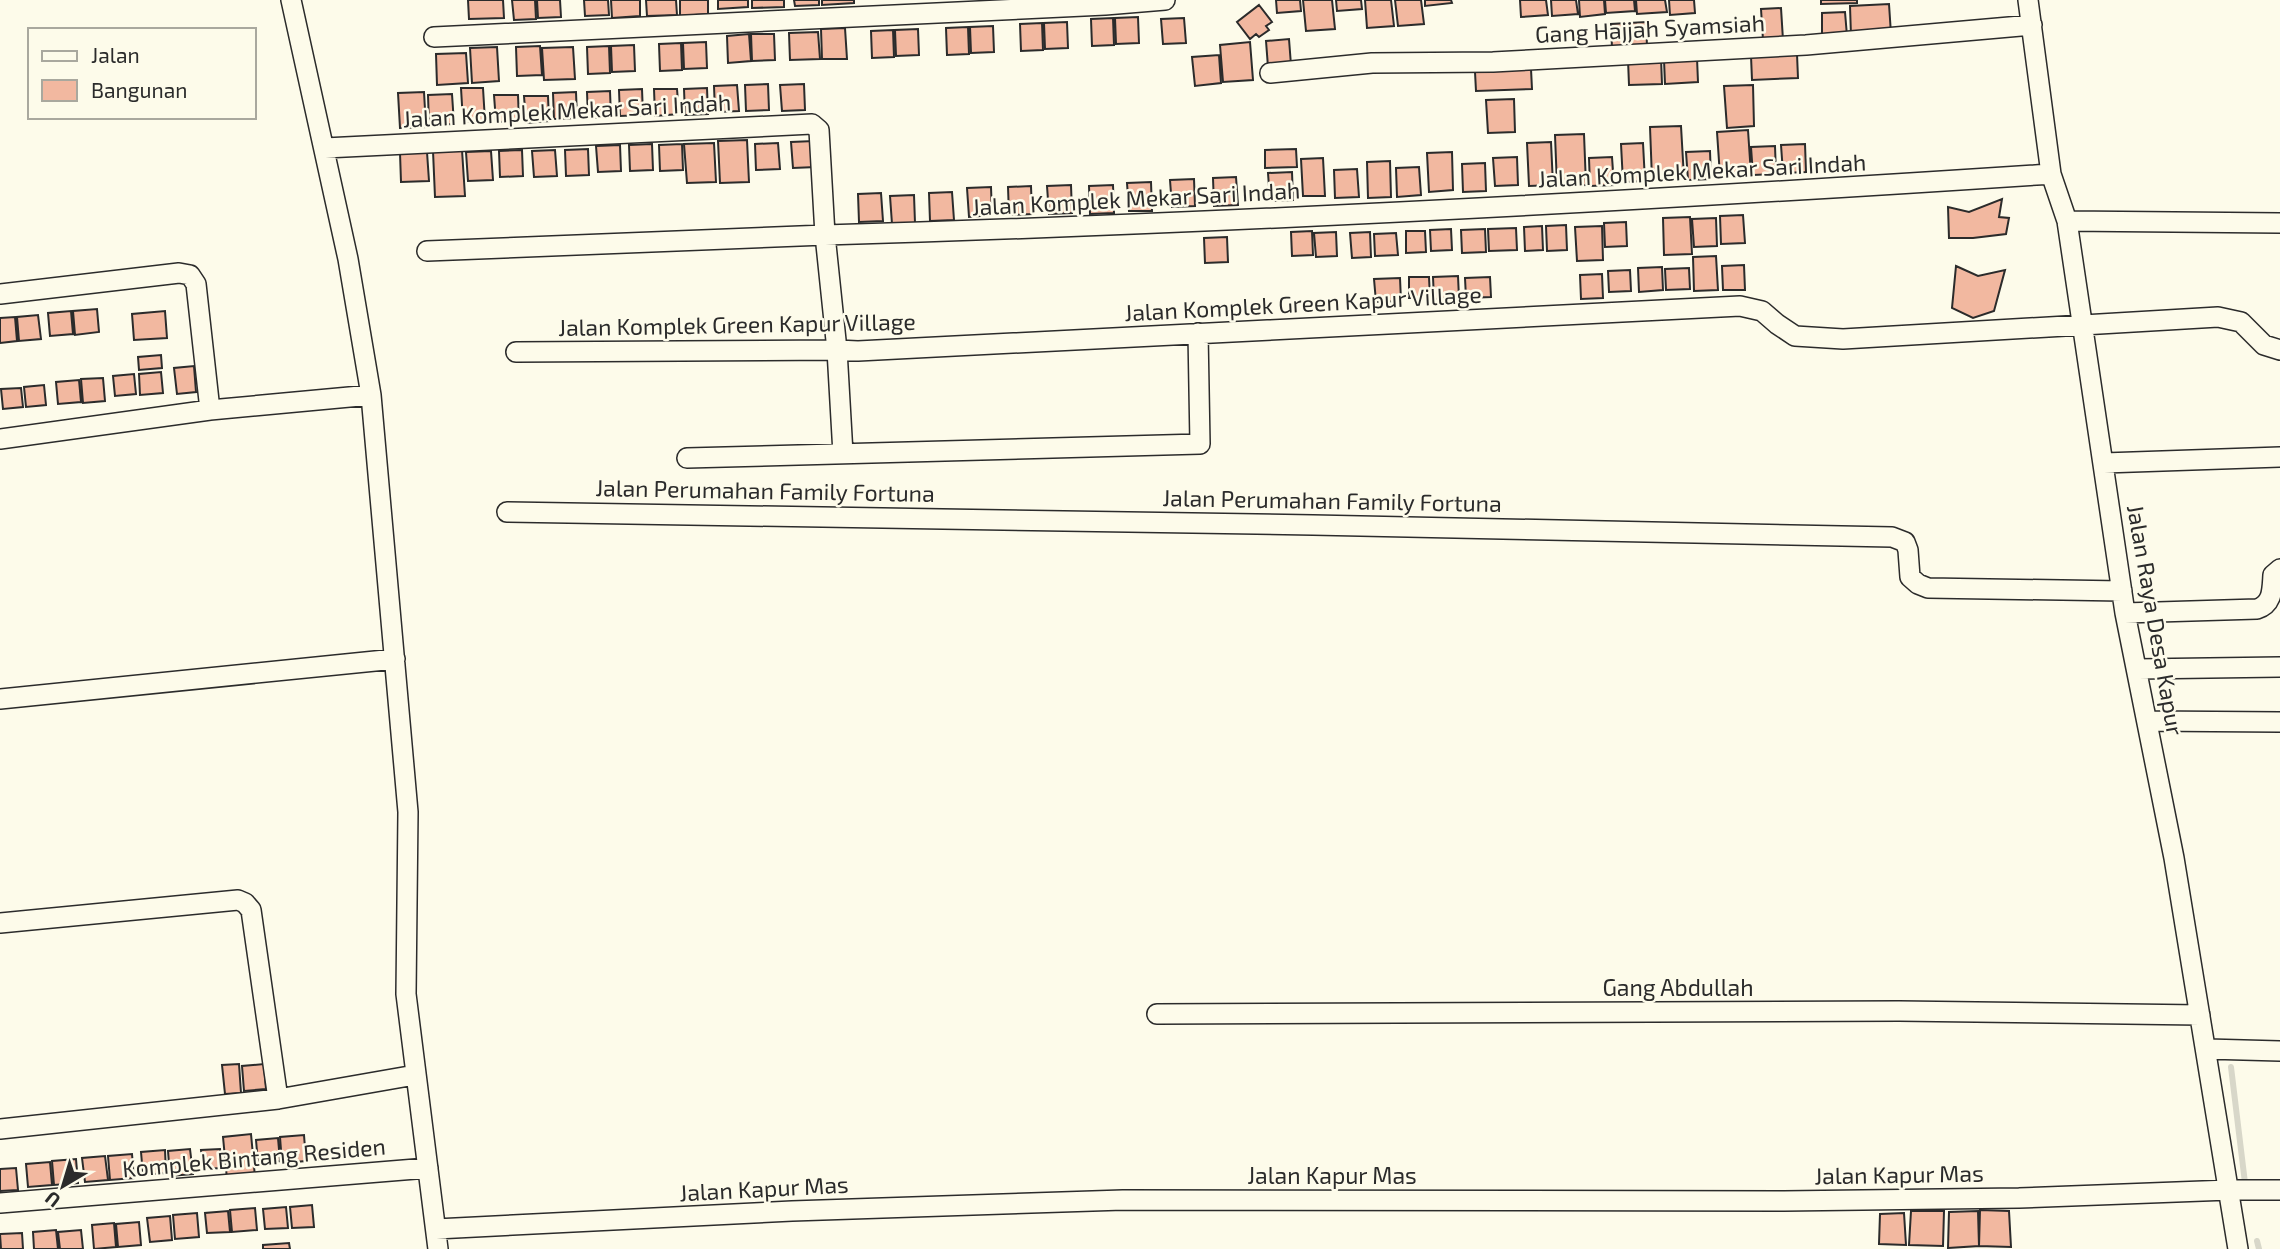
<svg xmlns="http://www.w3.org/2000/svg" width="2280" height="1249" font-family="'Exo 2',sans-serif">
<style>
.lines{fill:none;stroke-linecap:round;stroke-linejoin:round}
.stream{stroke:#d8d7c9;stroke-width:6}
.building{fill:#f2b8a0;stroke:#2b2b2b;stroke-width:2}
.minor-casing{stroke:#2b2b2b;stroke-width:22}
.minor{stroke:#fdfbea;stroke-width:19}
.labels{text-anchor:middle;stroke-width:5;stroke-linejoin:round;paint-order:stroke}
.street-label{font-size:23px;fill:#2b2b2b;stroke:#fdfbea}
</style>
<rect width="100%" height="100%" fill="#fdfbea"/>
<g class="lines">
<path class="stream" d="M2231 1067 2245 1183
M2257 1241 2259 1249"/>
</g>
<path class="building" d="M468 0H503L504 18 469 19Z
M512 0H535L536 19 514 20Z
M537 0H560L561 17 538 18Z
M584 0H608L609 15 585 16Z
M611 0H640V16L612 18Z
M646 0H676L677 15 647 16Z
M680 0H708V14L680 16Z
M718 0H748V7L718 9Z
M752 0H784V7L752 8Z
M794 0H819V5L795 6Z
M822 0H854V3L822 5Z
M1276 0H1300L1301 11 1277 13Z
M1303 0H1332L1335 29 1306 31Z
M1336 0H1361L1362 9 1337 11Z
M1365 0H1391L1394 26 1367 28Z
M1395 0H1421L1424 24 1398 26Z
M1425 0H1451L1452 3 1425 6Z
M1520 0H1546L1548 15 1521 17Z
M1551 0H1576L1578 14 1552 16Z
M1579 0H1604L1605 14 1580 17Z
M1605 0H1634L1635 11 1606 13Z
M1636 0H1665L1667 12 1637 14Z
M1669 0H1694L1695 13 1670 15Z
M1821 0H1857V3L1821 4Z
M1889 4 1891 34 1851 36 1850 6Z
M1259 5 1272 22 1266 26 1269 30 1259 37 1256 34 1250 39 1237 22Z
M1781 8 1783 40H1763L1761 9Z
M1845 12 1847 36 1822 37V13Z
M1138 17 1139 43 1116 44 1115 18Z
M1113 18 1114 45 1092 46 1091 19Z
M1184 18 1186 43 1163 44 1161 19Z
M1067 22 1068 48 1045 49 1044 23Z
M1646 22 1647 46 1612 48 1611 24Z
M1042 23 1043 50 1021 51 1020 24Z
M993 26 994 52 971 53 970 27Z
M968 27 969 54 947 55 946 28Z
M845 28 847 59H822L821 29Z
M918 29 919 55 896 56 895 30Z
M893 30 894 57 872 58 871 31Z
M818 32 820 59 790 60 789 33Z
M749 34 751 61 728 63 727 36Z
M751 34H774L775 60 752 61Z
M1289 39 1291 65 1268 67 1266 41Z
M706 42 707 68 684 69 683 43Z
M1250 42 1253 80 1223 82 1220 45Z
M681 43 682 70 660 71 659 44Z
M634 45 635 71 612 72 611 46Z
M540 46 542 75 517 76 516 47Z
M609 46 610 73 588 74 587 47Z
M497 47 499 81 472 83 470 48Z
M573 47 575 79 544 80 542 48Z
M466 53 468 83 437 85 436 54Z
M1797 54 1798 78 1752 80 1751 56Z
M1219 55 1221 83 1195 86 1192 57Z
M1661 58 1662 84 1629 85 1628 60Z
M1697 58 1698 82 1665 84 1664 60Z
M1531 69 1532 89 1476 91 1475 72Z
M768 84 769 110 746 111 745 85Z
M804 84 805 110 782 111 780 85Z
M737 85 739 111 715 112 714 86Z
M1753 85 1754 126 1727 128 1724 86Z
M461 88H483L485 121 463 122Z
M707 88 708 114 685 115 684 89Z
M642 89 643 115 620 116 619 90Z
M654 89H677L679 114 655 116Z
M610 91 611 117 588 118 587 92Z
M424 92 426 127 400 128 398 93Z
M576 92 577 118 554 119 553 93Z
M452 94 454 124 429 125 428 95Z
M494 95H518L519 121 496 122Z
M524 96H548L549 121 526 123Z
M1514 99 1515 132 1488 133 1486 100Z
M1681 126 1684 178 1652 179 1650 127Z
M1748 130 1751 175 1720 176 1717 132Z
M1584 134 1586 185 1557 186 1555 135Z
M747 140 749 182 720 183 718 141Z
M814 141 816 167 793 168 791 142Z
M1551 142 1553 185 1529 186 1527 143Z
M714 143 716 182 687 183 684 144Z
M778 143 780 169 756 170 755 144Z
M1643 143 1645 181 1623 182 1621 144Z
M652 144 653 170 630 171 629 145Z
M682 144 683 170 660 171 659 145Z
M1805 144 1806 172 1783 173 1781 145Z
M620 145 621 171 598 172 596 146Z
M1775 146 1776 174 1753 175 1751 147Z
M588 149 589 175 566 176 565 150Z
M1296 149 1297 167 1265 168V150Z
M462 150 465 196 435 197 433 151Z
M522 150 523 176 500 177 499 151Z
M555 150 557 176 534 177 532 151Z
M491 151 493 180 468 181 466 152Z
M1710 151 1711 179 1688 180 1686 152Z
M427 152 429 181 401 182 400 153Z
M1452 152 1453 190 1429 192 1427 153Z
M1517 157 1518 185 1495 186 1493 158Z
M1612 157 1614 185 1590 186 1589 158Z
M1323 158 1325 196H1303L1301 159Z
M1390 161 1391 197 1368 198 1367 162Z
M1485 163 1486 191 1463 192 1462 164Z
M1419 167 1421 195 1397 197 1396 168Z
M1357 169 1359 197 1335 198 1334 170Z
M1292 172 1293 200 1270 201 1268 173Z
M1236 177 1238 205 1214 206 1213 178Z
M1194 179 1195 206 1172 207 1170 180Z
M1151 182 1152 211H1129L1127 183Z
M1071 185 1072 213 1049 214 1047 186Z
M1113 185 1114 213 1090 214 1089 186Z
M1031 186 1032 214 1009 215 1008 187Z
M991 187 992 215 969 217 967 188Z
M952 192 954 220 930 221 929 193Z
M881 193 883 221 859 222 858 194Z
M914 195 915 223 892 224 890 196Z
M2002 199 1999 217 2009 218 2006 234 1973 238H1949L1948 207 1969 212Z
M1743 215 1745 243 1721 244 1720 216Z
M1690 217 1692 254 1664 255 1663 218Z
M1716 218 1717 246 1694 247 1692 219Z
M1626 222 1627 246 1605 247 1604 223Z
M1566 225 1567 250 1547 251 1546 226Z
M1542 226 1543 250 1525 251 1524 227Z
M1602 226 1603 260 1577 261 1575 227Z
M1516 228 1517 250 1489 251 1488 229Z
M1451 229 1452 250 1431 251 1430 230Z
M1485 229 1486 252 1462 253 1461 230Z
M1312 231 1313 255 1292 256 1291 232Z
M1406 231H1425L1426 252 1406 253Z
M1336 232 1337 256 1316 257 1314 233Z
M1370 232 1371 257 1352 258 1350 233Z
M1396 233 1398 255 1375 256 1374 234Z
M1227 237 1228 262 1205 263 1204 238Z
M1716 256 1718 290 1694 291 1693 257Z
M1744 265 1745 290H1723L1722 266Z
M1956 266 1978 276 2005 270 1994 311 1973 318 1952 308Z
M1662 267 1663 290 1639 292 1638 268Z
M1689 268 1690 289 1666 290 1665 269Z
M1630 270 1631 291 1609 292 1608 271Z
M1602 274 1603 298 1581 299 1580 275Z
M1458 276 1459 298 1434 299 1433 277Z
M1409 277H1429L1430 298H1409Z
M1490 277 1491 297 1466 298 1465 278Z
M1400 278 1401 301 1376 302 1374 279Z
M97 309 99 332 75 335 73 311Z
M71 311 73 334 50 336 48 313Z
M165 311 167 338 134 340 132 314Z
M38 315 41 339 19 341 17 317Z
M15 317 17 341 0 343V318Z
M161 355 162 368 139 370 138 357Z
M194 366 196 392 177 394 174 368Z
M161 372 163 393 140 395 139 374Z
M134 374 136 394 115 396 113 376Z
M103 378 105 401 83 403 81 379Z
M79 380 81 402 58 404 56 382Z
M44 385 46 405 26 407 24 387Z
M21 388 23 407 3 409 1 389Z
M239 1064 241 1093 225 1094 222 1065Z
M264 1064 266 1089 244 1091 242 1066Z
M251 1134 255 1177 227 1179 223 1137Z
M304 1135 306 1161 282 1163 280 1137Z
M278 1138 280 1161 258 1163 256 1140Z
M190 1149 193 1174 170 1176 168 1151Z
M220 1149 222 1168 203 1169 201 1150Z
M165 1150 166 1173 143 1175 141 1152Z
M132 1154 134 1178 110 1180 108 1156Z
M105 1156 108 1180 85 1182 82 1158Z
M76 1159 78 1183 54 1185 52 1161Z
M50 1162 52 1185 28 1187 26 1164Z
M16 1168 18 1190 0 1191V1169Z
M312 1205 314 1227 292 1228 290 1207Z
M286 1207 288 1228 265 1229 263 1209Z
M255 1208 257 1230 232 1232 230 1210Z
M1980 1210 2009 1211 2011 1247 1979 1246Z
M228 1211 230 1232 207 1233 205 1213Z
M1911 1211H1944L1943 1246 1909 1245Z
M1978 1211 1979 1246 1948 1248 1949 1212Z
M197 1213 199 1237 175 1239 173 1215Z
M1904 1213 1906 1245 1879 1244 1880 1214Z
M170 1216 172 1240 150 1242 147 1218Z
M139 1222 141 1245 118 1247 116 1224Z
M114 1223 116 1247 94 1249 92 1225Z
M56 1230 58 1249H34L33 1232Z
M81 1230 83 1249H60L58 1232Z
M22 1233 23 1249H1L0 1234Z
M289 1243 290 1249H263V1245Z"/>
<g class="lines">
<g class="minor-casing">
<path id="minor" d="M291 0 348 259 371 395 408 812 406 994 438 1249
M2028 0 2051 174 2067 221 2125 613 2174 858 2238 1249
M434 37 1105 5 1165 0
M1270 73 1372 63 1493 62 1806 45 2032 25
M325 148 812 124 819 130 825 235C1234 223 1643 201 2051 174
M2067 221 2280 223
M427 251 825 235 837 350 843 454
M0 294 179 273 190 275 196 284 210 410
M516 352 837 350 858 351 1740 306 1762 311 1777 324 1795 336 1843 339 2218 317 2241 322 2264 345 2280 350
M0 439 210 410 371 395
M687 458 1200 444 1198 333
M2104 463 2280 457
M507 512 1313 525 1892 537 1905 542 1908 550 1910 577 1918 584 1928 588 2122 591
M2125 613 2257 609C2273 604 2272 589 2273 575L2280 569
M2138 669 2280 667
M0 699 395 659
M2147 721 2280 722
M0 923 238 900 245 903 251 910 278 1099
M1157 1014 1899 1011 2200 1015
M2207 1049 2280 1051
M0 1129 278 1099 415 1075
M0 1203 428 1168
M436 1229 792 1211 1123 1200 1784 1201 2019 1198 2229 1190H2280"/>
</g>
<use href="#minor" class="minor"/>
</g>
<g class="labels">
<g class="street-label">
<text transform="translate(1650 29) rotate(-3)" y="8">Gang Hajjah Syamsiah</text>
<text transform="translate(567 111) rotate(-3)" y="8">Jalan Komplek Mekar Sari Indah</text>
<text transform="translate(1702 171) rotate(-3)" y="8">Jalan Komplek Mekar Sari Indah</text>
<text transform="translate(1136 199) rotate(-3)" y="8">Jalan Komplek Mekar Sari Indah</text>
<text transform="translate(1303 304) rotate(-3)" y="8">Jalan Komplek Green Kapur Village</text>
<text transform="translate(737 325) rotate(-1)" y="8">Jalan Komplek Green Kapur Village</text>
<text transform="translate(765 491) rotate(1)" y="8">Jalan Perumahan Family Fortuna</text>
<text transform="translate(1332 501) rotate(1)" y="8">Jalan Perumahan Family Fortuna</text>
<text transform="translate(2155 620) rotate(80)" y="8">Jalan Raya Desa Kapur</text>
<text x="1678" y="996">Gang Abdullah</text>
<text transform="translate(254 1158) rotate(-5)" y="8">Komplek Bintang Residen</text>
<text transform="translate(1899 1175) rotate(-1)" y="8">Jalan Kapur Mas</text>
<text x="1332" y="1184">Jalan Kapur Mas</text>
<text transform="translate(764 1189) rotate(-3)" y="8">Jalan Kapur Mas</text>
</g>
</g>
<rect x="28" y="28" width="228" height="91" fill="#fdfbea" stroke="#a9a89e" stroke-width="2"/>
<rect x="42" y="51" width="35" height="10" fill="#fdfbea" stroke="#a9a89e" stroke-width="2"/>
<text x="91" y="63" font-size="21" fill="#2b2b2b">Jalan</text>
<rect x="42" y="80" width="35" height="21" fill="#f2b8a0" stroke="#a9a89e" stroke-width="2"/>
<text x="91" y="98" font-size="21" fill="#2b2b2b">Bangunan</text>
<g transform="translate(63 1186) rotate(218)" stroke="#fdfbea" stroke-width="5" paint-order="stroke">
<path d="M0-5L12 26L0 18L-12 26Z" fill="#2b2b2b"/>
<text y="-10" font-size="19" font-weight="bold" text-anchor="middle" fill="#2b2b2b">U</text>
</g>
</svg>
